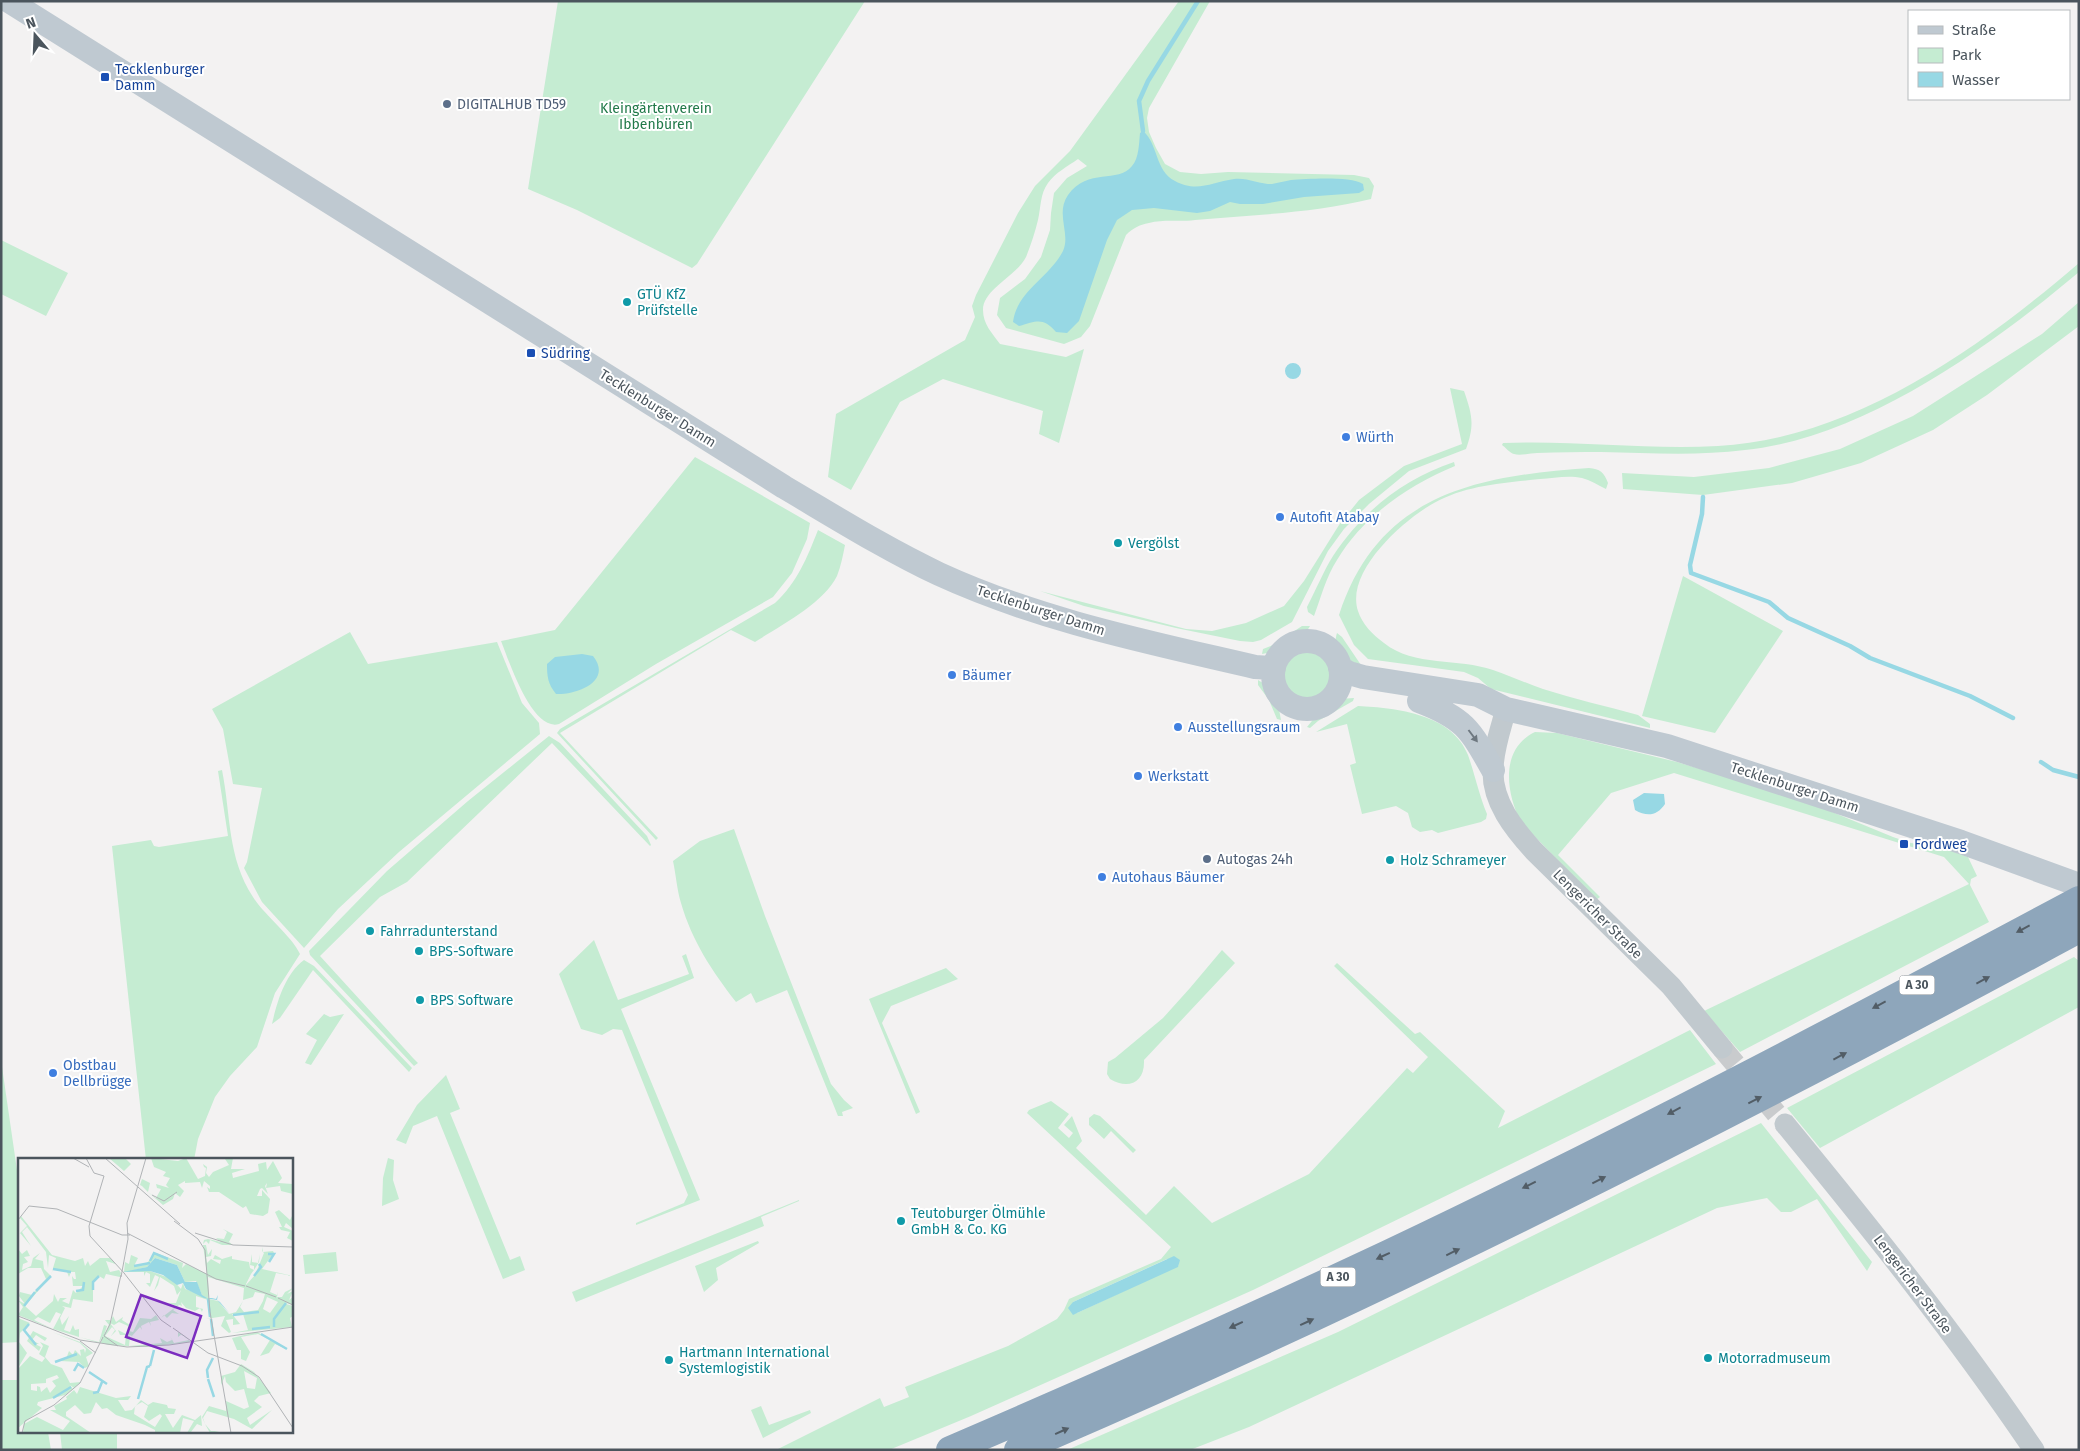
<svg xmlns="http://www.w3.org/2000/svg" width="2080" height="1451" font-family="'Fira Sans',sans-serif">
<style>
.green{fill:#c5ecd2;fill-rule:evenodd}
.water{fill:#97d8e4}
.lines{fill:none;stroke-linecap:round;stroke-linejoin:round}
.stream{stroke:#97d8e4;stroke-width:4.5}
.tertiary-tunnel{stroke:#c9cbcd;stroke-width:21;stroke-dasharray:21 11;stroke-linecap:butt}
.tertiary{stroke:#c1c9ce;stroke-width:21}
.secondary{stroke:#bfc9d1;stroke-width:24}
.motorway{stroke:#8ea6bb;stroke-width:28}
.oneway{fill:#6e7880}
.oneway2{fill:#525d66}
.transit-dot{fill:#1a4fb4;stroke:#fff;stroke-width:2}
.service-dot{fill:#5c6f8a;stroke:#fff;stroke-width:2}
.culture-dot{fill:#0f9aa8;stroke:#fff;stroke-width:2}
.shop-dot{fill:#3f7fe0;stroke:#fff;stroke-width:2}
.labels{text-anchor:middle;stroke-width:4;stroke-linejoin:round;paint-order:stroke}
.shield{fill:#fff;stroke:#81888e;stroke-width:1}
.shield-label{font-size:12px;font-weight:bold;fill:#4b555d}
.transit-label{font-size:14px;fill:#164399;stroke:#fff;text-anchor:start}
.service-label{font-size:14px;fill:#4e5e75;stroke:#fff;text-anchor:start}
.park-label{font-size:14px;fill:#217949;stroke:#fff}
.culture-label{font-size:14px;fill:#0d838f;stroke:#fff;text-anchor:start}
.street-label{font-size:14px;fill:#4b555d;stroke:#fff}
.shop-label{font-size:14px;fill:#366cbe;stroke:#fff;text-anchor:start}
.inset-river{fill:none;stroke:#97d8e4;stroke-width:2.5}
.inset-road{fill:none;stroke:#b0b3b6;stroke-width:1}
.view{fill:#7b2cbf;fill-opacity:0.15;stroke:#7b2cbf;stroke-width:2.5}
.inset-edge{fill:none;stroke:#4b555d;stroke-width:2.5}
</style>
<rect width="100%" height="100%" fill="#f3f2f2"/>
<path class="green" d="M558 1H865L697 264 692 268 577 210 528 189Z
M1179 1H1210L1149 108 1147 118 1149 132 1156 148 1165 164 1180 172 1201 174 1228 172 1354 175 1369 178 1374 186 1371 199C1314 213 1253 215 1195 220 1180 222 1163 219 1149 223 1139 225 1133 228 1126 235L1090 326 1081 337 1064 344 1006 328 997 315 1000 298 1025 279 1041 257 1050 230 1051 213 1054 193 1067 178 1087 166 1078 159C1068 166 1055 173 1048 183 1040 194 1041 207 1038 220 1035 232 1031 245 1026 257 1017 276 983 289 983 310 983 324 992 333 1000 344L1066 357 1084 349 1059 443 1039 434 1043 411 943 379 900 402 851 490 828 477 836 414 965 340 975 317 972 306 976 295 1018 213 1035 186 1070 151Z
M1 240 68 273 46 316 1 294Z
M2079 263V272C1990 347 1863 438 1745 450 1698 456 1649 453 1601 452 1580 452 1559 452 1537 453 1531 453 1520 456 1514 454 1510 453 1505 447 1502 445L1503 443C1575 440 1646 450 1718 446 1853 439 1980 348 2079 263Z
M2079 302V326L1987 395 1933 430 1861 463 1792 483 1703 495 1623 489 1622 473 1694 477 1769 468 1840 449 1913 416 2042 334Z
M1450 388 1464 391C1472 414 1475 425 1466 449L1409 471 1369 504 1344 529 1328 551 1292 622 1261 640 1253 642 1240 641 1176 628 1084 606 1040 591 1186 629 1212 631 1246 623 1284 606 1304 581 1339 525 1359 500 1404 466 1462 444Z
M695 457 810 523 807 539 792 573 773 597 656 664 559 724C532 732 509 661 501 641L555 630Z
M1454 462 1455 466C1409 485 1363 516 1337 560 1326 577 1321 597 1314 616L1308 612 1307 607C1316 590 1323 572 1333 556 1363 511 1403 479 1454 462Z
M1589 468C1600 469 1604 472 1608 483L1606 489C1598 485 1590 480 1582 478 1569 475 1553 478 1540 479 1504 483 1466 485 1434 503 1403 520 1345 572 1358 611 1362 624 1373 635 1384 643 1414 667 1459 658 1493 670 1510 676 1526 683 1543 689 1574 699 1606 706 1638 715L1650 724V728L1491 689 1478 678 1464 672 1368 659 1354 645 1339 615C1378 494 1476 476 1589 468Z
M818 530 845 545C843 555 841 566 837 576 824 603 780 626 755 642L731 630 560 733 658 838 656 840 557 733 560 729 775 603C797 583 807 558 818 530Z
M1683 576 1783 631 1715 733 1642 716Z
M1302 626H1310L1305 634 1285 643 1277 651 1262 654 1263 649 1273 645Z
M350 632 368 664 497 642 522 703 539 723 540 734 399 852 338 909 304 948 262 902 244 868 247 862 262 788 233 784 223 729 212 709Z
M1337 633 1342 637 1361 665C1345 659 1331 653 1337 633Z
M1283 675a24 24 0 1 1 48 0a24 24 0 1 1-48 0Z
M1258 680C1274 689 1278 702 1281 720L1277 719 1269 700 1258 685Z
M1354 698 1353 701 1318 721 1310 728 1307 727 1316 716 1329 708 1339 699Z
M1358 706C1397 708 1452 714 1468 755 1475 775 1479 795 1487 814L1486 819 1481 822 1438 833 1432 830 1420 832 1412 827 1408 813 1396 806 1362 814 1350 765 1356 763 1347 724 1316 732Z
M1535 732 1557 733 1677 762 1803 800 1893 837 1911 843 1938 846 1968 857 1977 876 1971 879 1970 885 1989 922 1740 1052 1704 1011 1969 884 1944 857 1674 773 1611 793 1558 855 1600 897 1596 900 1520 821C1506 791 1500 749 1535 732Z
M549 736 560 743 647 836 651 845 650 846 552 743 407 882 380 897 320 956 413 1058 418 1063 414 1066 310 955 309 951 387 871 468 801Z
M222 770C231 815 227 857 253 897 265 916 291 935 300 954L275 993 257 1047 230 1076 215 1097 198 1139 194 1160H146L112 846 151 840 154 846 159 847 228 836 218 771Z
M734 829 765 916 831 1084 844 1100 853 1108 842 1112 843 1116H838L787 990 756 1003 751 993 736 1002C712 971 692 941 681 903 677 890 676 875 673 861L700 841Z
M594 940 618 1000 689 974 682 956 686 954 694 978 621 1009 700 1200 636 1225V1223L684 1203 688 1195 622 1030 613 1029 602 1035 581 1029 559 974Z
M1222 950 1235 963 1144 1060C1145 1083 1128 1090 1110 1079L1107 1074 1108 1062 1115 1058 1163 1018 1190 988Z
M2074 957 2079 961V1007L1820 1148 1787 1108Z
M304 960 314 966 412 1068 409 1072 313 970 280 1018 272 1024C277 1002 285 974 304 960Z
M1337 963 1415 1034 1420 1032 1505 1111 1498 1128 1690 1030 1716 1064 1253 1290 971 1416 889 1450H776L880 1398 884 1407 909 1397 905 1387 1008 1346 1057 1319 1064 1310 1069 1299 1161 1259 1171 1247 1027 1113 1029 1110 1051 1101 1069 1114 1058 1128 1069 1138 1073 1133 1064 1125 1072 1116 1082 1141 1076 1148 1146 1215 1174 1186 1212 1223 1309 1174 1407 1068 1413 1073 1428 1057 1334 966ZM1167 1259 1179 1265 1077 1313 1073 1302Z
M946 968 958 979 891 1006 882 1023 920 1112 916 1114 869 999Z
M324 1014 330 1017 344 1014 311 1065 305 1063 317 1040 306 1034Z
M1 1060 19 1184V1342L1 1343Z
M446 1075 460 1109 450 1113 510 1260 520 1256 525 1270 503 1279 437 1116 413 1126 406 1144 396 1140 417 1105Z
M1094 1114 1100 1116 1136 1150 1133 1153 1111 1131 1104 1139 1089 1125V1118Z
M1761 1123 1872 1262 1867 1271 1817 1199 1791 1212H1781L1767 1198 1717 1208 1249 1427 1190 1450H1067L1338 1332Z
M388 1158 394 1160 393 1180 399 1199 382 1206 383 1178Z
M799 1200V1201L761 1217 764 1226 576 1302 572 1292Z
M758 1241 759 1243 716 1268 718 1280 704 1292 695 1266Z
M336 1252 338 1271 305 1274 303 1255Z
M1 1380H19V1432H48L51 1450H1Z
M761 1406 769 1425 810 1410 811 1413 763 1438 751 1410Z
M60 1432H117V1450H62Z"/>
<path class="water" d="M1143 131C1158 143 1155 171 1175 181 1197 193 1212 182 1234 179 1246 177 1259 184 1272 184 1278 183 1285 181 1291 180 1307 179 1350 176 1363 184L1364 190 1359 193 1304 197 1263 204H1240L1230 202 1210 211 1197 213 1154 208 1132 210 1117 220 1107 240 1079 321 1067 333 1056 332C1043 317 1037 321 1019 326L1013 322C1017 291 1049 278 1063 251 1071 233 1055 214 1068 195 1088 167 1118 184 1132 166 1139 158 1139 143 1140 133Z
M1285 371a8 8 0 1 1 16 0a8 8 0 1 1-16 0Z
M582 654 593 656C613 681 577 695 556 694 548 684 547 677 547 664L555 657Z
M1644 793 1664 794 1665 804C1657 816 1647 817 1635 810L1633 800Z
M1174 1256 1180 1260 1178 1267 1077 1313 1073 1315 1068 1308 1073 1302Z"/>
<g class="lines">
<path class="stream" d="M1143 131 1139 101 1148 81 1198 1
M1703 497 1702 514 1690 565 1691 573 1769 602 1788 618 1850 646 1870 658 1970 696 2013 718
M2041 762 2053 770 2079 777"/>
<path class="tertiary-tunnel" d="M1722 1048 1785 1124"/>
<path class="tertiary" d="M1506 709C1501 728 1493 750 1493 770 1492 802 1514 829 1534 851L1671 986 1722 1048
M1785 1124C1872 1230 1957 1336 2034 1450"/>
<path class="secondary" d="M9 1 784 487C835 517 886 549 939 574 1039 620 1148 642 1255 667L1274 668
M1273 675a34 34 0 1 1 68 0a34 34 0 1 1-68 0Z
M1340 668 1349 673 1363 677 1478 695 1506 709 1667 746 1961 842 2079 885
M1419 701C1464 718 1470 729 1493 770"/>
<path class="motorway" d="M950 1450C1097 1387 1243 1322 1388 1254 1622 1143 1851 1022 2079 900
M1018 1450C1380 1295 1732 1116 2079 929"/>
</g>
<defs><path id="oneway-solid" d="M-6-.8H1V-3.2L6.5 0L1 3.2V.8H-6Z" transform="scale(1.25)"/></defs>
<use class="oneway" href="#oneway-solid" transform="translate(1473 736) rotate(53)"/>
<g class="oneway2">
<use href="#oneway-solid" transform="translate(2023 929) rotate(152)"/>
<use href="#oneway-solid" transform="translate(1983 980) rotate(-28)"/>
<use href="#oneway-solid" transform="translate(1879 1005) rotate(152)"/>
<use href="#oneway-solid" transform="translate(1840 1056) rotate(-28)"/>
<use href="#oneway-solid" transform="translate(1755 1100) rotate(-27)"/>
<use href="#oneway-solid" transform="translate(1674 1111) rotate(152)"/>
<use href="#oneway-solid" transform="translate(1599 1180) rotate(-27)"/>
<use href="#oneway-solid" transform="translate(1529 1185) rotate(154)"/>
<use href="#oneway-solid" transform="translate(1453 1252) rotate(-26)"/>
<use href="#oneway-solid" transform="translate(1383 1256) rotate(155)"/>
<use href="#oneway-solid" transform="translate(1307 1322) rotate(-25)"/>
<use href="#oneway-solid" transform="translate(1236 1325) rotate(155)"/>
<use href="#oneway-solid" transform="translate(1062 1431) rotate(-24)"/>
</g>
<g class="transit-dot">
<rect x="100" y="72" width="10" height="10" rx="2.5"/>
<rect x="526" y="348" width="10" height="10" rx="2.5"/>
<rect x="1899" y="839" width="10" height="10" rx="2.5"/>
</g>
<g class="service-dot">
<circle cx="447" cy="104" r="5"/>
<circle cx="1207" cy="859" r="5"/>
</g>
<g class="culture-dot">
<circle cx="627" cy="302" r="5"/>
<circle cx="1118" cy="543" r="5"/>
<circle cx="1390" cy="860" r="5"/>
<circle cx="370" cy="931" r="5"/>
<circle cx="419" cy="951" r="5"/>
<circle cx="420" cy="1000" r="5"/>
<circle cx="901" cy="1221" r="5"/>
<circle cx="1708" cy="1358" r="5"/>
<circle cx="669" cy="1360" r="5"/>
</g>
<g class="shop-dot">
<circle cx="1346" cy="437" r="5"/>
<circle cx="1280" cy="517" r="5"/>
<circle cx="952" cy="675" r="5"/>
<circle cx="1178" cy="727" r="5"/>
<circle cx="1138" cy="776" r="5"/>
<circle cx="1102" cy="877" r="5"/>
<circle cx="53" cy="1073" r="5"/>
</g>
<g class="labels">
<g class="shield">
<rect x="1899.5" y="975.5" width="35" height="19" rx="4"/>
<rect x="1320.5" y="1267.5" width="35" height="19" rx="4"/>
</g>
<g class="shield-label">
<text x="1917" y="989">A 30</text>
<text x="1338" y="1281">A 30</text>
</g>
<g class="transit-label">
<text x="115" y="74">Tecklenburger<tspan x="115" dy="16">Damm</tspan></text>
<text x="541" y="358">Südring</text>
<text x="1914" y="849">Fordweg</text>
</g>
<g class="service-label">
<text x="457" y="109">DIGITALHUB TD59</text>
<text x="1217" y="864">Autogas 24h</text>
</g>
<g class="park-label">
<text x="656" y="113">Kleingärtenverein<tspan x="656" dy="16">Ibbenbüren</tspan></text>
</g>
<g class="culture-label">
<text x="637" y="299">GTÜ KfZ<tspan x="637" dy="16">Prüfstelle</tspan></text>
<text x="1128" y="548">Vergölst</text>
<text x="1400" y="865">Holz Schrameyer</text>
<text x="380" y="936">Fahrradunterstand</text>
<text x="429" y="956">BPS-Software</text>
<text x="430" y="1005">BPS Software</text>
<text x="911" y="1218">Teutoburger Ölmühle<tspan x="911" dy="16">GmbH &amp; Co. KG</tspan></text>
<text x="679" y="1357">Hartmann International<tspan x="679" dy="16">Systemlogistik</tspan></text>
<text x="1718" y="1363">Motorradmuseum</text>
</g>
<g class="street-label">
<text transform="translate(658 408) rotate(32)" y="5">Tecklenburger Damm</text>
<text transform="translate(1041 610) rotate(18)" y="5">Tecklenburger Damm</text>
<text transform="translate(1795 787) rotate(18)" y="5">Tecklenburger Damm</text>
<text transform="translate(1598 914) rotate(45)" y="5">Lengericher Straße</text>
<text transform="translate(1913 1284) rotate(53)" y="5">Lengericher Straße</text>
</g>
<g class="shop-label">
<text x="1356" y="442">Würth</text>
<text x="1290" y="522">Autofit Atabay</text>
<text x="962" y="680">Bäumer</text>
<text x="1188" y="732">Ausstellungsraum</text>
<text x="1148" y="781">Werkstatt</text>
<text x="1112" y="882">Autohaus Bäumer</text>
<text x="63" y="1070">Obstbau<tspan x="63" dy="16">Dellbrügge</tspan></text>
</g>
</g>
<g transform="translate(18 1158)">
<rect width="275" height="275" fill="#f3f2f2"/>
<path d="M91 0H107L113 6 106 13ZM133 0 160 3 168 0 180 21 187 18 188 10 186 9 185 6 189 9 188 15 191 19 195 14 211 7 207 1 215 0 213 11H227L214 15 215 20 241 13 240 6 248 4 249 12 255 3 264 20 260 25 275 26V36L263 33 262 28 248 30 249 25H257H249L247 28 250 36 244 30 242 31 239 38H244V32L252 41 250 55 245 58 232 56 228 48 225 50 201 34H191L189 29 192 31V28L186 23 184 30 182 24 167 25V23L160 27 166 33 162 39 157 35 155 41 145 47 130 34 124 28 122 27 124 21 132 25 130 34 138 40 143 31 139 30 138 26 151 30 148 27 152 20 145 18 148 14 136 9ZM261 52 272 62 275 56V71L268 65 266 69 275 73V83L269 80 272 74 263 72 261 69H264L257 54ZM3 58 34 97 57 103 65 100 67 108 70 103 72 108 82 100H92L98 106 88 103 92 114 101 112 103 115 102 119 88 116 86 121 81 118 75 123V144L55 141 53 150 44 148 47 150 42 160 44 167 51 158 46 172 52 174 55 167 57 172 61 171V179L81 184 86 167 89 168 86 178 91 167 87 162H92V165L95 158 98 164 105 159 104 162 112 167 111 173 115 174 122 160 133 161 138 157 141 162 132 164 133 168 131 164 123 168 124 172 122 169 114 178 109 176 110 168 101 164 96 167 92 165 98 173 93 178 97 172 94 169 87 178 107 187 108 177H102L100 172 112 178 111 188 144 185 142 180 149 184 154 182 152 178 156 185 171 182 164 176 160 179V174L171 182 172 184 129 189 91 187 83 185 84 179 81 185 35 171 43 156 38 154 32 165 20 159 16 162 35 171 0 157 5 149 0 142 7 146 1 138 2 134 14 137 28 121 23 110H10L0 116V91L4 96 9 92 12 98 6 99 10 104 5 106 4 112 13 108 15 100 22 95 17 101 25 103 26 111 33 118 7 148 18 158 35 143 36 136 40 144 42 140H49L44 143 51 146 55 132 58 135 65 128H55L54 118 56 121H58L57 114H53L51 119 49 114 35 111 33 117 38 100 31 97 30 110 28 94 9 69 4 74 13 88 2 75 0 77 9 68 2 60 0 64ZM205 71 215 76 211 84 215 87H204L192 82 191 86 188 83 185 86 186 82 190 81 203 84 198 80 206 81 209 74ZM185 87H188L190 97 194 91 193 98 188 99 189 105 193 101 202 106 203 102 195 101 197 97 204 101 214 98V101L231 104 232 110 236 112V108L232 107 234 96V104L240 105 242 96 237 95 242 96 241 104 236 112 233 116 230 113 233 116 228 126V127L237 117 246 95 244 93V89L245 94 255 93 256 95H249L255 96 244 111 275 118 258 115 252 134 259 137 260 134 259 139H264L267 134 275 130 269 136 275 133 271 142 275 139V147L268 145 263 151 268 146 275 148V158L272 160 274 169 214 175 230 172 225 156H214L222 166 215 167V161L208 162 213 174 211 175 203 168 207 158 188 161 192 160 190 142 178 138V149L185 151 184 154 182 150 177 153 168 150 163 144 164 148 159 146 161 147 155 152 161 156 154 155 149 160 146 157 143 160 159 148 150 145H158L163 132 159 137 156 128 142 119 140 127 136 133 141 119 137 117 132 129 128 125H132V116L128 114 126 118V114H106L107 104 111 106 113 97 120 100 116 108 127 107 138 95 165 105 164 110 168 106 189 116ZM137 100 159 107 167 124 178 123 184 137 167 131 165 125 163 131 154 121 132 113H113L129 109ZM190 119 226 130 225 142 235 139 237 134 247 136 245 143 240 152 226 154 222 149 225 143 218 154 211 156 200 143 191 141ZM249 139 260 144 252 155 245 151ZM0 160 12 165 2 175 1 184 9 195 0 210ZM15 173 29 180 27 183 18 177 14 182 21 186H17L23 189 21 193 9 183ZM34 174 62 184 75 195 68 199 71 208 67 210 61 204 42 203 48 201 51 193 55 197 57 192 63 198 62 192 66 191 67 195 68 191 62 185ZM239 174 258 184 268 191 257 186 251 195 242 198 252 182 240 176 223 179 232 194 228 203 223 201V192H219L214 180ZM22 184 31 188 27 199 33 206 44 210 52 225 63 224 56 230 52 227 55 231 47 237 20 244 19 247 24 250 0 270V211L12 198 24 204 27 200 21 196 25 188ZM39 217 41 220 34 223 38 228 32 235 29 229 23 234 22 229 19 228V233L13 232V226L28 225V221ZM223 206 236 214 253 235 241 238 236 243 244 249 229 260 232 267 254 252 234 271 216 261 189 253 185 260 187 266 193 273H201L192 275 187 266 184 259 191 248 208 253V244L210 254 208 243 226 251 231 249 226 231 217 233 208 224 207 218 203 227V218L217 214ZM226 213 239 220 237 231 229 230ZM62 229 98 240 113 238 110 242H100L107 253 114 252 123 242 130 247 135 244 149 247 150 250 158 251 156 256H147L155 270 164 257 177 262 183 257 184 268 179 266 173 274 177 275H169L176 263 165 260 162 275H137V272L127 267 98 257 89 250 84 251 78 244 73 255 66 256 57 247 48 254V258L73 275H5L6 266 19 259 45 272 52 263 32 252H38L36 248 49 241 48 239 56 232 59 236ZM124 244 130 248 126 259 131 263 142 256 144 258 137 269 116 256 117 248Z" fill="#c5ecd2" fill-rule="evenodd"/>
<path d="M137 100 159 107 167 124H179L184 137 189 140H194L198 141 200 137 199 142 202 144 212 156 199 142 186 140 168 131 165 125 159 127 145 117 132 113 105 114 129 109Z" fill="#97d8e4"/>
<path class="inset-river" d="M250 96H256L251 104M132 103 136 95 150 101M116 108 132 105M35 111 53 114M236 118 243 109 241 106M75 132V124L81 118M18 133 33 118M58 133 65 132 66 124M190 141 192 159M6 148 17 134M215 157 241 154M193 161 195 178M11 166 6 172 18 187M256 169V161L268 145M234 171 252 169M243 176 269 191M37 204 59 196M132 208 136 192M56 213 60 206 66 210M71 214 89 226M190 220 189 212 195 200M190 221 196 239M75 235 80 234 84 224M35 240 53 229M120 241 129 209 132 208"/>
<path class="inset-road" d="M55 0 71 9M68 0 76 15 86 18 71 68 72 78 107 116M87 0 162 66M134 37 146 43 159 34M0 62 11 48 39 51 104 77H112M156 63 180 81 187 92 192 154 213 275M109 75 198 121 227 128M177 75 215 87 275 89M106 115 143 162 153 169M103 119 110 81 109 65 128 0M228 128 258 139M260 140 275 147M0 158 62 182 109 189 151 187 275 169M155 170 190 195 224 208 241 219 275 270M86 178 92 166 103 117M86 178 100 188M62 183 78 195M4 275 7 263 36 247 62 225 85 179"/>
<path class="view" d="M123 137 183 158 169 200 108 179Z"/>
<rect width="275" height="275" class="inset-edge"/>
</g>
<rect width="2080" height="1451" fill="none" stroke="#4b555d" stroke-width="5"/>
<rect x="1908" y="10" width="162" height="90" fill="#ffffff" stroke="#b7bbbe"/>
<rect x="1918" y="26" width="25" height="8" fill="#bfc9d1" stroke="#b7bbbe"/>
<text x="1952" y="35" font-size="15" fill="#4b555d">Straße</text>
<rect x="1918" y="48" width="25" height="15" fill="#c5ecd2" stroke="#b7bbbe"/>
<text x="1952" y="60" font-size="15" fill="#4b555d">Park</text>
<rect x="1918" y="72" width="25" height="15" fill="#97d8e4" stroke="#b7bbbe"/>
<text x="1952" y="85" font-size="15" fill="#4b555d">Wasser</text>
<g transform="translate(35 35) rotate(341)" stroke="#ffffff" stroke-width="4" paint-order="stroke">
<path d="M0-4L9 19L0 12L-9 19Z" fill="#4b555d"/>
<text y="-8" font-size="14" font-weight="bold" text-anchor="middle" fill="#4b555d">N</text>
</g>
</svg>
